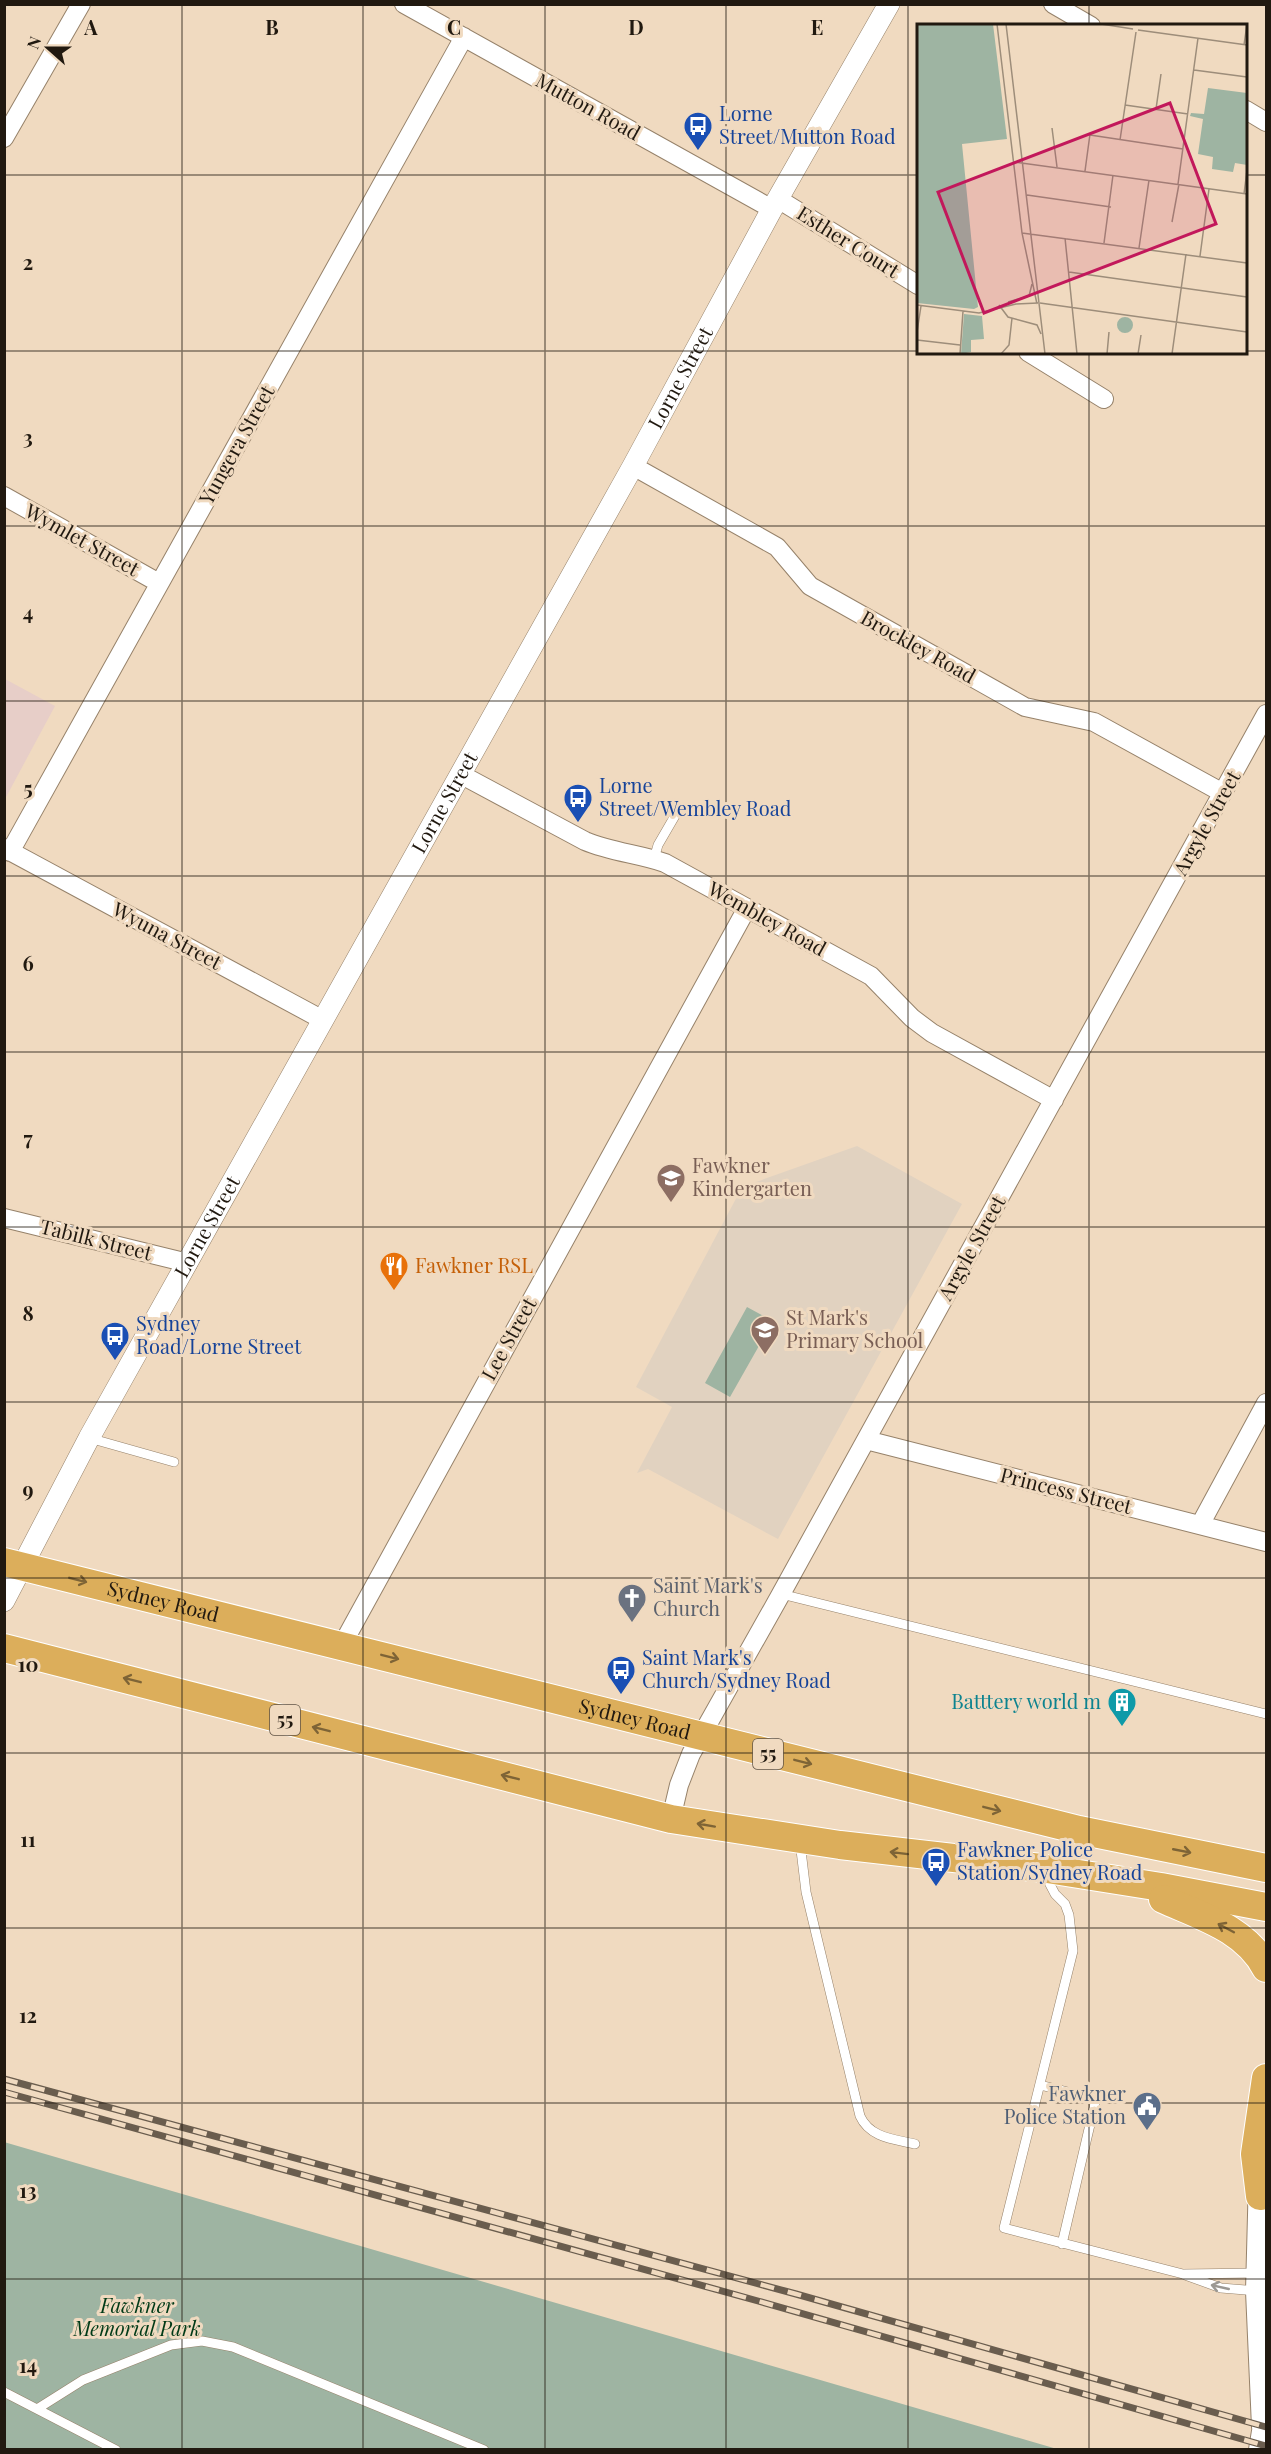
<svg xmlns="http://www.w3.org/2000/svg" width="1271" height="2454" font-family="'Playfair Display',serif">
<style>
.industrial{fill:#e7cec8}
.education{fill:#e1d2c0}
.green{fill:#9eb4a2}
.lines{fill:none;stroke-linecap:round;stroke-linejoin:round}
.service-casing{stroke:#96826a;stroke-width:10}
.minor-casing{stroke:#96826a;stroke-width:20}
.tertiary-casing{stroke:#96826a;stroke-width:22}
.secondary-casing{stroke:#96826a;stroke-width:26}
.trunk-casing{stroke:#fff;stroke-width:30}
.service{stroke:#fff;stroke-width:9}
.minor{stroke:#fff;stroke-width:18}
.tertiary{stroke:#fff;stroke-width:21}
.secondary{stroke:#fff;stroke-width:24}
.trunk{stroke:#dcae5b;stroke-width:28}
.rail-casing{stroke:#6a5d4e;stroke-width:7}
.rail{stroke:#f0dac0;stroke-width:4.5;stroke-dasharray:14;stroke-linecap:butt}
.oneway{stroke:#7e6436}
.oneway2{stroke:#9b9893}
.grid{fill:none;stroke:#211910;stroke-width:1.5;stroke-opacity:0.55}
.labels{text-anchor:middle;stroke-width:6;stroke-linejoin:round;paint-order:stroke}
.shield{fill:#f0dac0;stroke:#5f5345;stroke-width:1.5}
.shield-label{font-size:18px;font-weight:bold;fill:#211910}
.street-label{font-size:20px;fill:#211910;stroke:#f0dac0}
.transit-label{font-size:20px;fill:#164399;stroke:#f0dac0;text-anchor:start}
.education-label{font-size:20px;fill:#785e54;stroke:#f0dac0;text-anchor:start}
.food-label{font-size:20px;fill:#c56008;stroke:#f0dac0;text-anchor:start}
.worship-label{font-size:20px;fill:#5b616d;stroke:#f0dac0;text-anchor:start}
.culture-label{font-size:20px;fill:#0d838f;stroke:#f0dac0;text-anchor:end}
.service-label{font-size:20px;fill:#4e5e75;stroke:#f0dac0;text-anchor:end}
.park-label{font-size:20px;font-style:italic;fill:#003a17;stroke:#f0dac0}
.inset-road{fill:none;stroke:#9d8d7a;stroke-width:1.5}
.view{fill:#c2185b;fill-opacity:0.15;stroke:#c2185b;stroke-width:3}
.inset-edge{fill:none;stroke:#211910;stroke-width:3}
.grid-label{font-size:20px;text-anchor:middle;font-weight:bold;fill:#211910;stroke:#f0dac0;stroke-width:6;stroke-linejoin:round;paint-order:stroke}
</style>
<rect width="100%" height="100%" fill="#f0dac0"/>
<path class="industrial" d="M5 679 55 706 5 799Z"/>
<path class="education" d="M857 1146 962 1204 778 1539 648 1469 637 1473 672 1407 636 1387 740 1191 748 1195 756 1182Z"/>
<path class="green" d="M747 1307 773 1321 730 1397 705 1383Z
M4 2142 1057 2449H5Z"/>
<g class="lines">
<g class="service-casing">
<path id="service" d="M654 859 658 845 676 814
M89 1438 174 1462
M781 1594 1266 1714
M800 1842 806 1892 860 2116C870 2138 894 2139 915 2144
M1044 1873 1055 1894 1065 1904 1069 1915 1073 1951 1004 2228 1183 2274 1258 2273
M1040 2085 1096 2099 1062 2244
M1185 2275 1221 2288 1258 2291
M4 2392 116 2450
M37 2409 83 2380 171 2345 202 2341 233 2347 484 2450"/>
</g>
<g class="minor-casing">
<path id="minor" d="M404 4 772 209
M1053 4 1091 26
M1246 110 1266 122
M4 138 81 4
M778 199 918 285
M1028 352 1104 399
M633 466 777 547 810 586 1025 707 1094 722 1223 793
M4 496 159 583
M460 774 585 841C611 852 639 854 665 863L871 976 912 1018 932 1033 1054 1100
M4 848 323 1020
M10 852 464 37
M4 1218 188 1263
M866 1440 1266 1542
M1200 1525 1266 1403
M342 1645 747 908
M671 1819 679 1785 691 1754 781 1594 1266 714"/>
</g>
<g class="tertiary-casing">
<g id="tertiary">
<path id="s1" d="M4 1601 89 1438 633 466 772 209 889 4"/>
</g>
</g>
<g class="secondary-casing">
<path id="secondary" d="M1261 2177 1258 2291 1264 2427
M1261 2450 1266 2419"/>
</g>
<g class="trunk-casing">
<g id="trunk">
<path id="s2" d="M4 1562 1079 1830 1266 1868"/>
<path d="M4 1648 671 1819 840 1845 1041 1868 1161 1887 1266 1907"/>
<path d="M1163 1899C1201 1916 1246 1929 1266 1968"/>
<path d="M1260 2196 1255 2154 1266 2078"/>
</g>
</g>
<use href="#service" class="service"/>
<use href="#minor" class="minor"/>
<use href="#tertiary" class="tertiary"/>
<use href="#secondary" class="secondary"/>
<use href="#trunk" class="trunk"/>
<g class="rail-casing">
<path id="rail" d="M4 2079 796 2294 1266 2427
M4 2092 758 2301 1266 2446"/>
</g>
<use href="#rail" class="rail"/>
</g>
<defs><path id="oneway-shaft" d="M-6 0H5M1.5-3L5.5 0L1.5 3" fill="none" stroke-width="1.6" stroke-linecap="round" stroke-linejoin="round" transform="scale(1.5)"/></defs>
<g class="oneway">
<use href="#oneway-shaft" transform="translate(78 1580) rotate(14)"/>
<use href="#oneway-shaft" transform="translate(390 1657) rotate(14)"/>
<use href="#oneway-shaft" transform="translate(132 1680) rotate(-166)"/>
<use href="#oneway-shaft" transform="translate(321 1729) rotate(-166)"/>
<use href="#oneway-shaft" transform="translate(803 1762) rotate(14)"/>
<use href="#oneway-shaft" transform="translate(510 1777) rotate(-166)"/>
<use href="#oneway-shaft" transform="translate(992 1809) rotate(14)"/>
<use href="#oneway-shaft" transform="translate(706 1825) rotate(-170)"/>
<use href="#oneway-shaft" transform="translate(1182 1851) rotate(11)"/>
<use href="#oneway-shaft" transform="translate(899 1853) rotate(-173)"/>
<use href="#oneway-shaft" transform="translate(1226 1928) rotate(-152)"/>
</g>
<use class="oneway2" href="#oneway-shaft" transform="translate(1220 2287) rotate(-167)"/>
<path class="grid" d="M182 4V2450M363 4V2450M545 4V2450M726 4V2450M908 4V2450M1089 4V26M4 175H918M1246 175H1266M4 351H918M1246 351H1266M1089 352V2450M4 526H1266M4 701H1266M4 876H1266M4 1052H1266M4 1227H1266M4 1402H1266M4 1578H1266M4 1753H1266M4 1928H1266M4 2103H1266M4 2279H1266"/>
<defs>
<g id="bus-pin" transform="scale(1.5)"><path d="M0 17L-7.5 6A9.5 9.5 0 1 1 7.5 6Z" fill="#1a4fb4" stroke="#f0dac0"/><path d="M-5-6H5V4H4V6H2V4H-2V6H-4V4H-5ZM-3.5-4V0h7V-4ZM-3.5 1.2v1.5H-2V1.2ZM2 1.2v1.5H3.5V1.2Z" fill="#fff"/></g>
<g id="school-pin" transform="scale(1.5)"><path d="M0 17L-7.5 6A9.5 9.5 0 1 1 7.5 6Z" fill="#8d6e63" stroke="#f0dac0"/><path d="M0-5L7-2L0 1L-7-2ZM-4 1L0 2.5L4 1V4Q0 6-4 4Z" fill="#fff"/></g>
<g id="restaurant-pin" transform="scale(1.5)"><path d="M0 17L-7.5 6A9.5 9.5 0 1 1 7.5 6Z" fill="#e8710a" stroke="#f0dac0"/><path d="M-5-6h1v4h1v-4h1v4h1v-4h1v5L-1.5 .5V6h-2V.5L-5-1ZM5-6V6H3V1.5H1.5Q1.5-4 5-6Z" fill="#fff"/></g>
<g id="church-pin" transform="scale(1.5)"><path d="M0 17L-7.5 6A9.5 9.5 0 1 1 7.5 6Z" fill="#6b7280" stroke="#f0dac0"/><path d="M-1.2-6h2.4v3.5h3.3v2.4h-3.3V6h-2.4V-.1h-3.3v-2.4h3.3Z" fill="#fff"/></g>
<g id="building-pin" transform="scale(1.5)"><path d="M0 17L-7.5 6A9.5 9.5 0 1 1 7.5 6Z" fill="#0f9aa8" stroke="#f0dac0"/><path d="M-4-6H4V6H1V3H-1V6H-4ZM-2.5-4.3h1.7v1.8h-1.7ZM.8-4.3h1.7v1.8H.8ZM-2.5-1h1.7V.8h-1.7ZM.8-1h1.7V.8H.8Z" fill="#fff"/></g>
<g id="civic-pin" transform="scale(1.5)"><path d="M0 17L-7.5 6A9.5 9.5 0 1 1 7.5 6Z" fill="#5c6f8a" stroke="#f0dac0"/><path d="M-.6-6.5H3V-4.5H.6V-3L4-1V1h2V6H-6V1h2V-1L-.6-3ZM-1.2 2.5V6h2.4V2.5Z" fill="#fff"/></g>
</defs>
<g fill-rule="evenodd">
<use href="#bus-pin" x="698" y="126"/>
<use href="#bus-pin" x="578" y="798"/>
<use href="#school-pin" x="671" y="1178"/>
<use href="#restaurant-pin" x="394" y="1266"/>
<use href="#school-pin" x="765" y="1330"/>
<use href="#bus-pin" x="115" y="1336"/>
<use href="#church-pin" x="632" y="1598"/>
<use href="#bus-pin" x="621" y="1670"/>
<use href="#building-pin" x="1122" y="1702"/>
<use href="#bus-pin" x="936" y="1862"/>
<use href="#civic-pin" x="1147" y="2106"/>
</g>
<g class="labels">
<g class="shield">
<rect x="270" y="1705" width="30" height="30" rx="4.5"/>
<rect x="753" y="1739" width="30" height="30" rx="4.5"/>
</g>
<g class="shield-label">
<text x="285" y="1726">55</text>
<text x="768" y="1760">55</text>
</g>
<g class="street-label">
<text transform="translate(588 107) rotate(29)" y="7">Mutton Road</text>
<text transform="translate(848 242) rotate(32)" y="7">Esther Court</text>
<text dy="7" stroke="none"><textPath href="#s1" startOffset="1398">Lorne Street</textPath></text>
<text transform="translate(237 445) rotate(-61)" y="7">Yungera Street</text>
<text transform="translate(82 540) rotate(29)" y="7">Wymlet Street</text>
<text transform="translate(918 647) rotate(29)" y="7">Brockley Road</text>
<text dy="7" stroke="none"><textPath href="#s1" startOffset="912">Lorne Street</textPath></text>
<text transform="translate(1207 823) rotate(-61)" y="7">Argyle Street</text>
<text transform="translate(767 919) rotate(29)" y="7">Wembley Road</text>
<text transform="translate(167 936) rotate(28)" y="7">Wyuna Street</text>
<text dy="7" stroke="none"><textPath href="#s1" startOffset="426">Lorne Street</textPath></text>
<text transform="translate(96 1240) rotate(14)" y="7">Tabilk Street</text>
<text transform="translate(972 1248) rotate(-61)" y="7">Argyle Street</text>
<text transform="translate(509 1339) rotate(-61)" y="7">Lee Street</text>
<text transform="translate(1066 1491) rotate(14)" y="7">Princess Street</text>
<text dy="7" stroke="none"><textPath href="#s2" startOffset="164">Sydney Road</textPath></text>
<text dy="7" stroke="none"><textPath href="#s2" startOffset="650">Sydney Road</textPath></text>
</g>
<g class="transit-label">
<text x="719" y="121">Lorne<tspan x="719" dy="23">Street/Mutton Road</tspan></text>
<text x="599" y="793">Lorne<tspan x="599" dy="23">Street/Wembley Road</tspan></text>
<text x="136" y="1331">Sydney<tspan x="136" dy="23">Road/Lorne Street</tspan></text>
<text x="642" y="1665">Saint Mark's<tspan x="642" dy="23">Church/Sydney Road</tspan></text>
<text x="957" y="1857">Fawkner Police<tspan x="957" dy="23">Station/Sydney Road</tspan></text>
</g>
<g class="education-label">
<text x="692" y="1173">Fawkner<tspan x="692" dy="23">Kindergarten</tspan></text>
<text x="786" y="1325">St Mark's<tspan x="786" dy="23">Primary School</tspan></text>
</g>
<g class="food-label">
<text x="415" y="1273">Fawkner RSL</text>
</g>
<g class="worship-label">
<text x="653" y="1593">Saint Mark's<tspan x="653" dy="23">Church</tspan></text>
</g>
<g class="culture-label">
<text x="1101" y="1709">Batttery world m</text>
</g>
<g class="service-label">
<text x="1126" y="2101">Fawkner<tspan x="1126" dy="23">Police Station</tspan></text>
</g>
<g class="park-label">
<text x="137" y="2313">Fawkner<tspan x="137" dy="23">Memorial Park</tspan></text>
</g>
</g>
<g transform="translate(917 24)">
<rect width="330" height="330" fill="#f0dac0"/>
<path d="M0 0H76L90 115 45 120 61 283 57 285 0 279ZM291 64 330 69V141L318 139 316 148 295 145 296 133 281 130 286 95 273 92 274 89 287 90ZM47 290 65 292 67 315 54 316V328L44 330ZM200 301a8 8 0 1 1 16 0a8 8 0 1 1-16 0Z" fill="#9eb4a2"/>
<path class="inset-road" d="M80 0 105 209 120 280M89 0 128 330M184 0 216 5M221 6 330 21M327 21 330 0M277 46 330 53M208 81 271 90M239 85 244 50M135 104 140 143M173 111 266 125M203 116 219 8M97 138 330 170M168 147 173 110M261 160 281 14M327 170 330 146M110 171 194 183M255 198 262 160M105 209 330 239M148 214 160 330M187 219 196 151M222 224 232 156M283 232 292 165M152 248 330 273M91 278 112 272 115 260M123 279 330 308M0 281 62 289 99 280 121 279M82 281 91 293 120 301 124 310M0 308 4 282M0 316 43 321M43 330 46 287M84 330 92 321 95 294M190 330 192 308M221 330 224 311M255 330 269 230"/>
<path class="view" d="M253 79 299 200 67 289 21 168Z"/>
<rect width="330" height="330" class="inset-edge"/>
</g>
<g class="grid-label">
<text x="91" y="35">A</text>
<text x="272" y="35">B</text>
<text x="454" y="35">C</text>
<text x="636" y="35">D</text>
<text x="817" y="35">E</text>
<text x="28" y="270">2</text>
<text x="28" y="445">3</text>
<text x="28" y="620">4</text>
<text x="28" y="796">5</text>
<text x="28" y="971">6</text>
<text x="28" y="1146">7</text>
<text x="28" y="1321">8</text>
<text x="28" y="1497">9</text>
<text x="28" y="1672">10</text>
<text x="28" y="1847">11</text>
<text x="28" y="2023">12</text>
<text x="28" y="2198">13</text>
<text x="28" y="2373">14</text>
</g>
<rect width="1271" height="2454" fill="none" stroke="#211910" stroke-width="12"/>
<g transform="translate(48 48) rotate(291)" stroke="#f0dac0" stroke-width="4.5" paint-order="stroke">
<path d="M0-4.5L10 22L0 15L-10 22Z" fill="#211910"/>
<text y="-9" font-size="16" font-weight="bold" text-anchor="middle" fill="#211910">N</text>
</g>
</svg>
